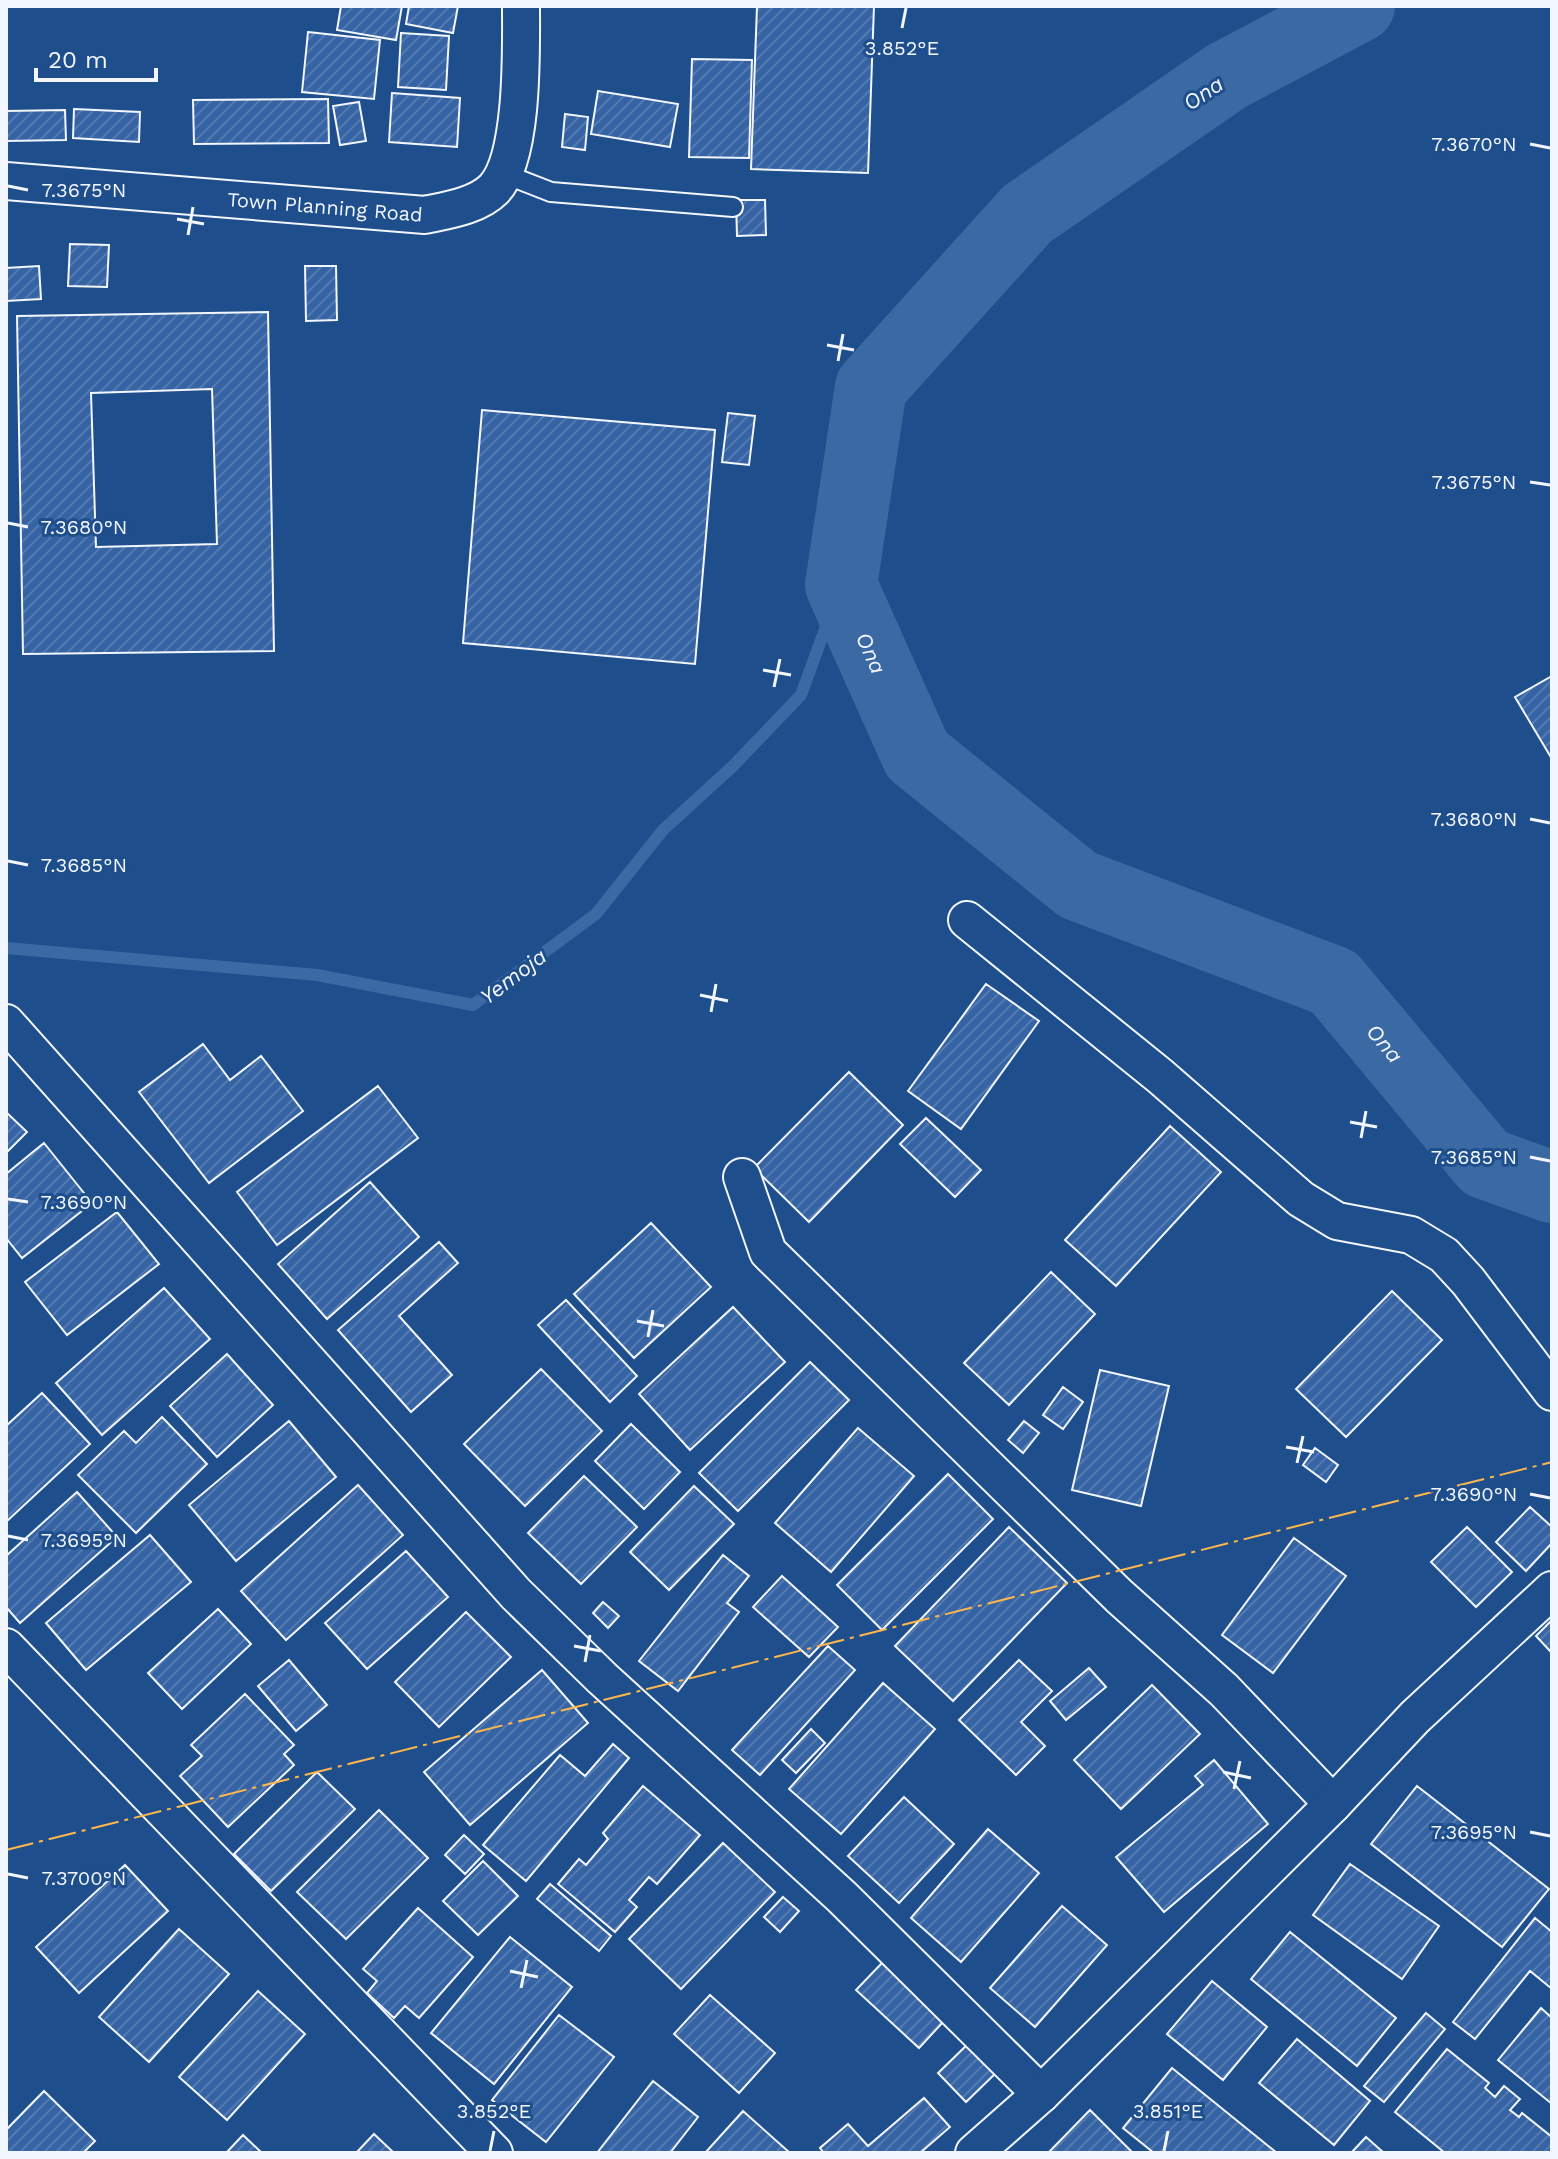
<svg xmlns="http://www.w3.org/2000/svg" width="1558" height="2159" font-family="'Work Sans',sans-serif">
<style>
.lines{fill:none;stroke-linecap:round;stroke-linejoin:round}
.stream{stroke:#3b69a3;stroke-width:12}
.river{stroke:#3b69a3;stroke-width:72}
.building{fill:url(#building-hatch);stroke:#f2f6ff;stroke-width:2;fill-rule:evenodd}
.service-casing{stroke:#f2f6ff;stroke-width:22}
.minor-casing{stroke:#f2f6ff;stroke-width:40}
.service{stroke:#1f4e8c;stroke-width:18}
.minor{stroke:#1f4e8c;stroke-width:36}
.power{stroke:#ffb74d;stroke-width:2;stroke-dasharray:28 6 4 6;stroke-linecap:butt}
.ticks{fill:none;stroke:#f2f6ff;stroke-width:3}
.labels{text-anchor:middle;stroke-width:6;stroke-linejoin:round;paint-order:stroke}
.street-label{font-size:20px;fill:#f2f6ff;stroke:#1f4e8c}
.water-label{font-size:22px;font-style:italic;fill:#f2f6ff;stroke:#1f4e8c}
.ticks-label{font-size:20px;text-anchor:middle;fill:#f2f6ff;stroke:#1f4e8c;stroke-width:6;stroke-linejoin:round;paint-order:stroke}
</style>
<defs>
<pattern id="building-hatch" width="6" height="6" patternUnits="userSpaceOnUse" patternTransform="scale(2)"><rect width="6" height="6" fill="#3563a3"/><path d="M-1 1l2-2M0 6l6-6M5 7l2-2" fill="none" stroke="#537ab1"/></pattern>
</defs>
<rect width="100%" height="100%" fill="#1f4e8c"/>
<g class="lines">
<path class="stream" d="M6 948 317 975 473 1005 596 914 663 830 734 765 801 695 841 585"/>
<path class="river" id="s1" d="M1359 6 1227 76 1027 214 871 387 841 585 917 755 1078 885 1334 982 1485 1163 1552 1187"/>
</g>
<path class="building" d="M341 6H402L396 40 337 30Z
M409 6H458L453 33 406 24Z
M757 6H874L868 173 751 169Z
M308 32 380 40 374 99 302 92Z
M401 33 449 36 446 90 398 87Z
M692 59 752 60 749 158 689 157Z
M598 91 678 104 670 147 591 134Z
M392 93 460 98 457 147 389 142Z
M328 99 329 143 194 144 193 100Z
M359 102 366 141 340 145 333 106Z
M74 109 140 112 139 142 73 138Z
M65 110 66 140 6 141V111Z
M565 114 588 117 585 150 562 147Z
M736 200H765L766 235 737 236Z
M70 244 109 245 107 287 68 286Z
M39 266 41 299 6 301V268Z
M305 266H336L337 320 306 321Z
M268 312 274 651 23 654 17 316ZM212 389 217 544 96 547 91 393Z
M482 410 715 430 695 664 463 643Z
M728 413 755 416 749 465 722 462Z
M1552 676V759L1515 697Z
M986 984 1039 1021 961 1129 908 1091Z
M203 1044 230 1080 261 1056 303 1111 209 1183 139 1092Z
M849 1072 903 1125 809 1222 754 1168Z
M378 1086 418 1138 277 1245 237 1192Z
M6 1112 27 1132 6 1153Z
M926 1118 981 1170 955 1197 900 1144Z
M1170 1126 1221 1172 1116 1286 1065 1240Z
M44 1143 92 1203 22 1258 6 1238V1174Z
M370 1182 419 1237 327 1319 278 1264Z
M117 1212 159 1264 67 1335 25 1282Z
M651 1223 711 1287 634 1358 574 1294Z
M439 1242 458 1263 399 1316 452 1375 411 1412 338 1330Z
M1051 1272 1095 1314 1009 1405 964 1363Z
M164 1288 210 1339 102 1435 56 1383Z
M1392 1291 1442 1340 1346 1437 1296 1389Z
M566 1300 637 1376 610 1402 538 1325Z
M733 1307 785 1362 690 1450 639 1394Z
M227 1354 273 1405 217 1457 170 1406Z
M810 1362 849 1400 738 1511 699 1473Z
M541 1369 602 1431 525 1506 464 1444Z
M1100 1370 1169 1386 1141 1506 1072 1490Z
M1063 1387 1083 1402 1063 1429 1043 1415Z
M42 1393 90 1444 6 1522V1426Z
M162 1417 207 1464 136 1533 78 1475 124 1431 136 1443Z
M289 1421 336 1477 236 1561 189 1505Z
M1024 1421 1039 1433 1023 1453 1008 1440Z
M631 1424 680 1472 644 1509 595 1461Z
M858 1428 914 1476 831 1572 775 1523Z
M1315 1448 1338 1465 1326 1482 1303 1465Z
M948 1474 993 1519 882 1630 837 1585Z
M584 1476 637 1527 581 1584 528 1533Z
M358 1485 403 1535 286 1640 241 1591Z
M694 1486 734 1524 669 1590 630 1552Z
M77 1492 117 1537 20 1623 6 1607V1556Z
M1530 1507 1552 1527V1543L1526 1571 1496 1542Z
M1009 1527 1067 1583 953 1701 895 1646Z
M1467 1527 1512 1572 1476 1607 1431 1562Z
M150 1535 191 1582 86 1670 46 1623Z
M1294 1538 1346 1576 1273 1673 1222 1635Z
M406 1551 448 1597 367 1669 325 1623Z
M723 1555 749 1576 727 1603 739 1612 678 1691 639 1661Z
M782 1576 838 1627 809 1657 753 1607Z
M603 1602 619 1616 608 1628 593 1613Z
M218 1609 251 1644 182 1709 148 1673Z
M466 1612 511 1657 439 1727 395 1682Z
M1552 1620V1649L1550 1651 1536 1636Z
M828 1646 855 1670 760 1775 732 1750Z
M289 1660 327 1705 296 1731 258 1686Z
M1019 1660 1052 1691 1021 1722 1045 1746 1016 1775 959 1720Z
M1089 1668 1106 1687 1066 1720 1050 1701Z
M542 1670 588 1723 470 1825 424 1772Z
M883 1683 935 1729 841 1834 789 1789Z
M1152 1685 1200 1734 1121 1809 1074 1760Z
M245 1694 294 1745 284 1754 294 1765 228 1827 180 1776 202 1756 191 1745Z
M811 1729 825 1743 796 1773 782 1760Z
M613 1744 629 1758 526 1881 483 1845 560 1755 585 1776Z
M1214 1760 1268 1824 1164 1912 1116 1857 1203 1785 1195 1776Z
M317 1772 355 1809 271 1891 234 1854Z
M643 1786 700 1835 657 1884 649 1877 629 1900 637 1907 615 1932 558 1884 579 1859 586 1865 608 1839 603 1833Z
M1417 1786 1549 1889 1502 1947 1371 1844Z
M904 1797 954 1844 899 1903 848 1856Z
M379 1810 428 1858 346 1939 297 1892Z
M988 1829 1039 1873 961 1962 911 1918Z
M464 1835 484 1854 465 1874 445 1855Z
M723 1843 775 1892 681 1989 629 1939Z
M483 1861 518 1896 478 1935 443 1901Z
M1350 1864 1439 1926 1402 1979 1313 1915Z
M125 1865 168 1911 79 1993 36 1947Z
M550 1884 611 1936 599 1951 537 1899Z
M783 1897 799 1911 780 1932 764 1917Z
M1062 1906 1107 1945 1035 2027 990 1988Z
M418 1908 473 1957 419 2018 405 2006 394 2018 367 1993 377 1981 363 1969Z
M1535 1918 1552 1932V1989L1530 1971 1475 2039 1453 2022Z
M179 1929 229 1974 149 2062 99 2017Z
M1290 1932 1396 2018 1357 2066 1251 1979Z
M510 1937 572 1987 494 2084 431 2033Z
M882 1963 944 2021 919 2048 856 1990Z
M1212 1981 1267 2027 1223 2080 1167 2034Z
M258 1991 305 2034 227 2120 179 2077Z
M710 1995 775 2053 739 2093 674 2034Z
M1541 2008 1552 2018V2104L1498 2060Z
M1426 2013 1445 2029 1384 2102 1364 2086Z
M559 2015 614 2057 546 2142 492 2100Z
M1297 2039 1370 2101 1334 2145 1259 2083Z
M971 2041 999 2070 966 2102 938 2073Z
M1447 2049 1489 2083 1485 2088 1495 2097 1504 2086 1520 2099 1510 2110 1519 2117 1522 2113 1552 2137V2153H1445L1395 2112Z
M1172 2068 1277 2153H1154L1123 2128Z
M653 2081 698 2117 670 2153H597Z
M44 2091 95 2141 83 2153H6V2130Z
M924 2098 950 2127 920 2153H824L820 2148 848 2124 868 2146Z
M1090 2110 1133 2153H1048Z
M743 2111 790 2153H705Z
M374 2134 394 2153H356Z
M243 2135 262 2153H226Z
M1366 2137 1384 2153H1351Z"/>
<g class="lines">
<g class="service-casing">
<path id="service" d="M502 173 551 192 733 207"/>
</g>
<g class="minor-casing">
<g id="minor">
<path id="s2" d="M6 181 425 215C448 210 477 206 494 189 524 157 521 49 521 6"/>
<path d="M967 920 1160 1076 1301 1199 1337 1221 1411 1235 1444 1255 1468 1281 1552 1392"/>
<path d="M6 1023 516 1594 602 1678 842 1897 1041 2094"/>
<path d="M742 1177 768 1252 1119 1596 1224 1690 1333 1804"/>
<path d="M6 1647 494 2153"/>
<path d="M974 2153 1041 2094 1333 1804 1415 1717 1552 1590"/>
</g>
</g>
<use href="#service" class="service"/>
<use href="#minor" class="minor"/>
<path class="power" d="M6 1850 1552 1462"/>
</g>
<path class="ticks" d="M902 28 906 8M1530 144 1550 148M8 186 28 190M177 219 204 224M188 235 193 207M827 345 854 350M838 361 843 334M1530 482 1550 485M8 523 28 527M763 670 791 675M774 687 780 659M1530 819 1550 823M8 861 28 865M700 995 728 1001M711 1012 716 984M1350 1122 1377 1127M1361 1138 1366 1111M1530 1157 1550 1161M8 1199 28 1202M637 1321 664 1326M648 1337 653 1310M1286 1447 1314 1452M1297 1463 1303 1436M1530 1494 1550 1498M8 1536 28 1540M574 1646 601 1651M585 1662 590 1635M1223 1772 1251 1778M1234 1789 1240 1761M1530 1832 1550 1836M8 1874 28 1878M510 1971 538 1977M521 1988 527 1960M490 2151 494 2131M1164 2151 1168 2131"/>
<g class="labels">
<g class="street-label">
<text dy="7" stroke="none"><textPath href="#s2" startOffset="320">Town Planning Road</textPath></text>
</g>
<g class="water-label">
<text transform="translate(1203 93) rotate(-34)" y="8">Ona</text>
<text dy="8" stroke="none"><textPath href="#s1" startOffset="900">Ona</textPath></text>
<text transform="translate(513 976) rotate(-37)" y="8">Yemoja</text>
<text dy="8" stroke="none"><textPath href="#s1" startOffset="1572">Ona</textPath></text>
</g>
</g>
<g class="ticks-label">
<text x="902" y="55">3.852°E</text>
<text x="1474" y="151">7.3670°N</text>
<text x="84" y="197">7.3675°N</text>
<text x="1474" y="489">7.3675°N</text>
<text x="84" y="534">7.3680°N</text>
<text x="1474" y="826">7.3680°N</text>
<text x="84" y="872">7.3685°N</text>
<text x="1474" y="1164">7.3685°N</text>
<text x="84" y="1209">7.3690°N</text>
<text x="1474" y="1501">7.3690°N</text>
<text x="84" y="1547">7.3695°N</text>
<text x="1474" y="1839">7.3695°N</text>
<text x="84" y="1885">7.3700°N</text>
<text x="494" y="2118">3.852°E</text>
<text x="1168" y="2118">3.851°E</text>
</g>
<rect width="1558" height="2159" fill="none" stroke="#f2f6ff" stroke-width="16"/>
<path d="M36 68v12h120v-12" fill="none" stroke="#f2f6ff" stroke-width="4"/>
<text x="48" y="68" font-size="24" fill="#f2f6ff" stroke="#1f4e8c" stroke-width="6" paint-order="stroke">20 m</text>
</svg>
